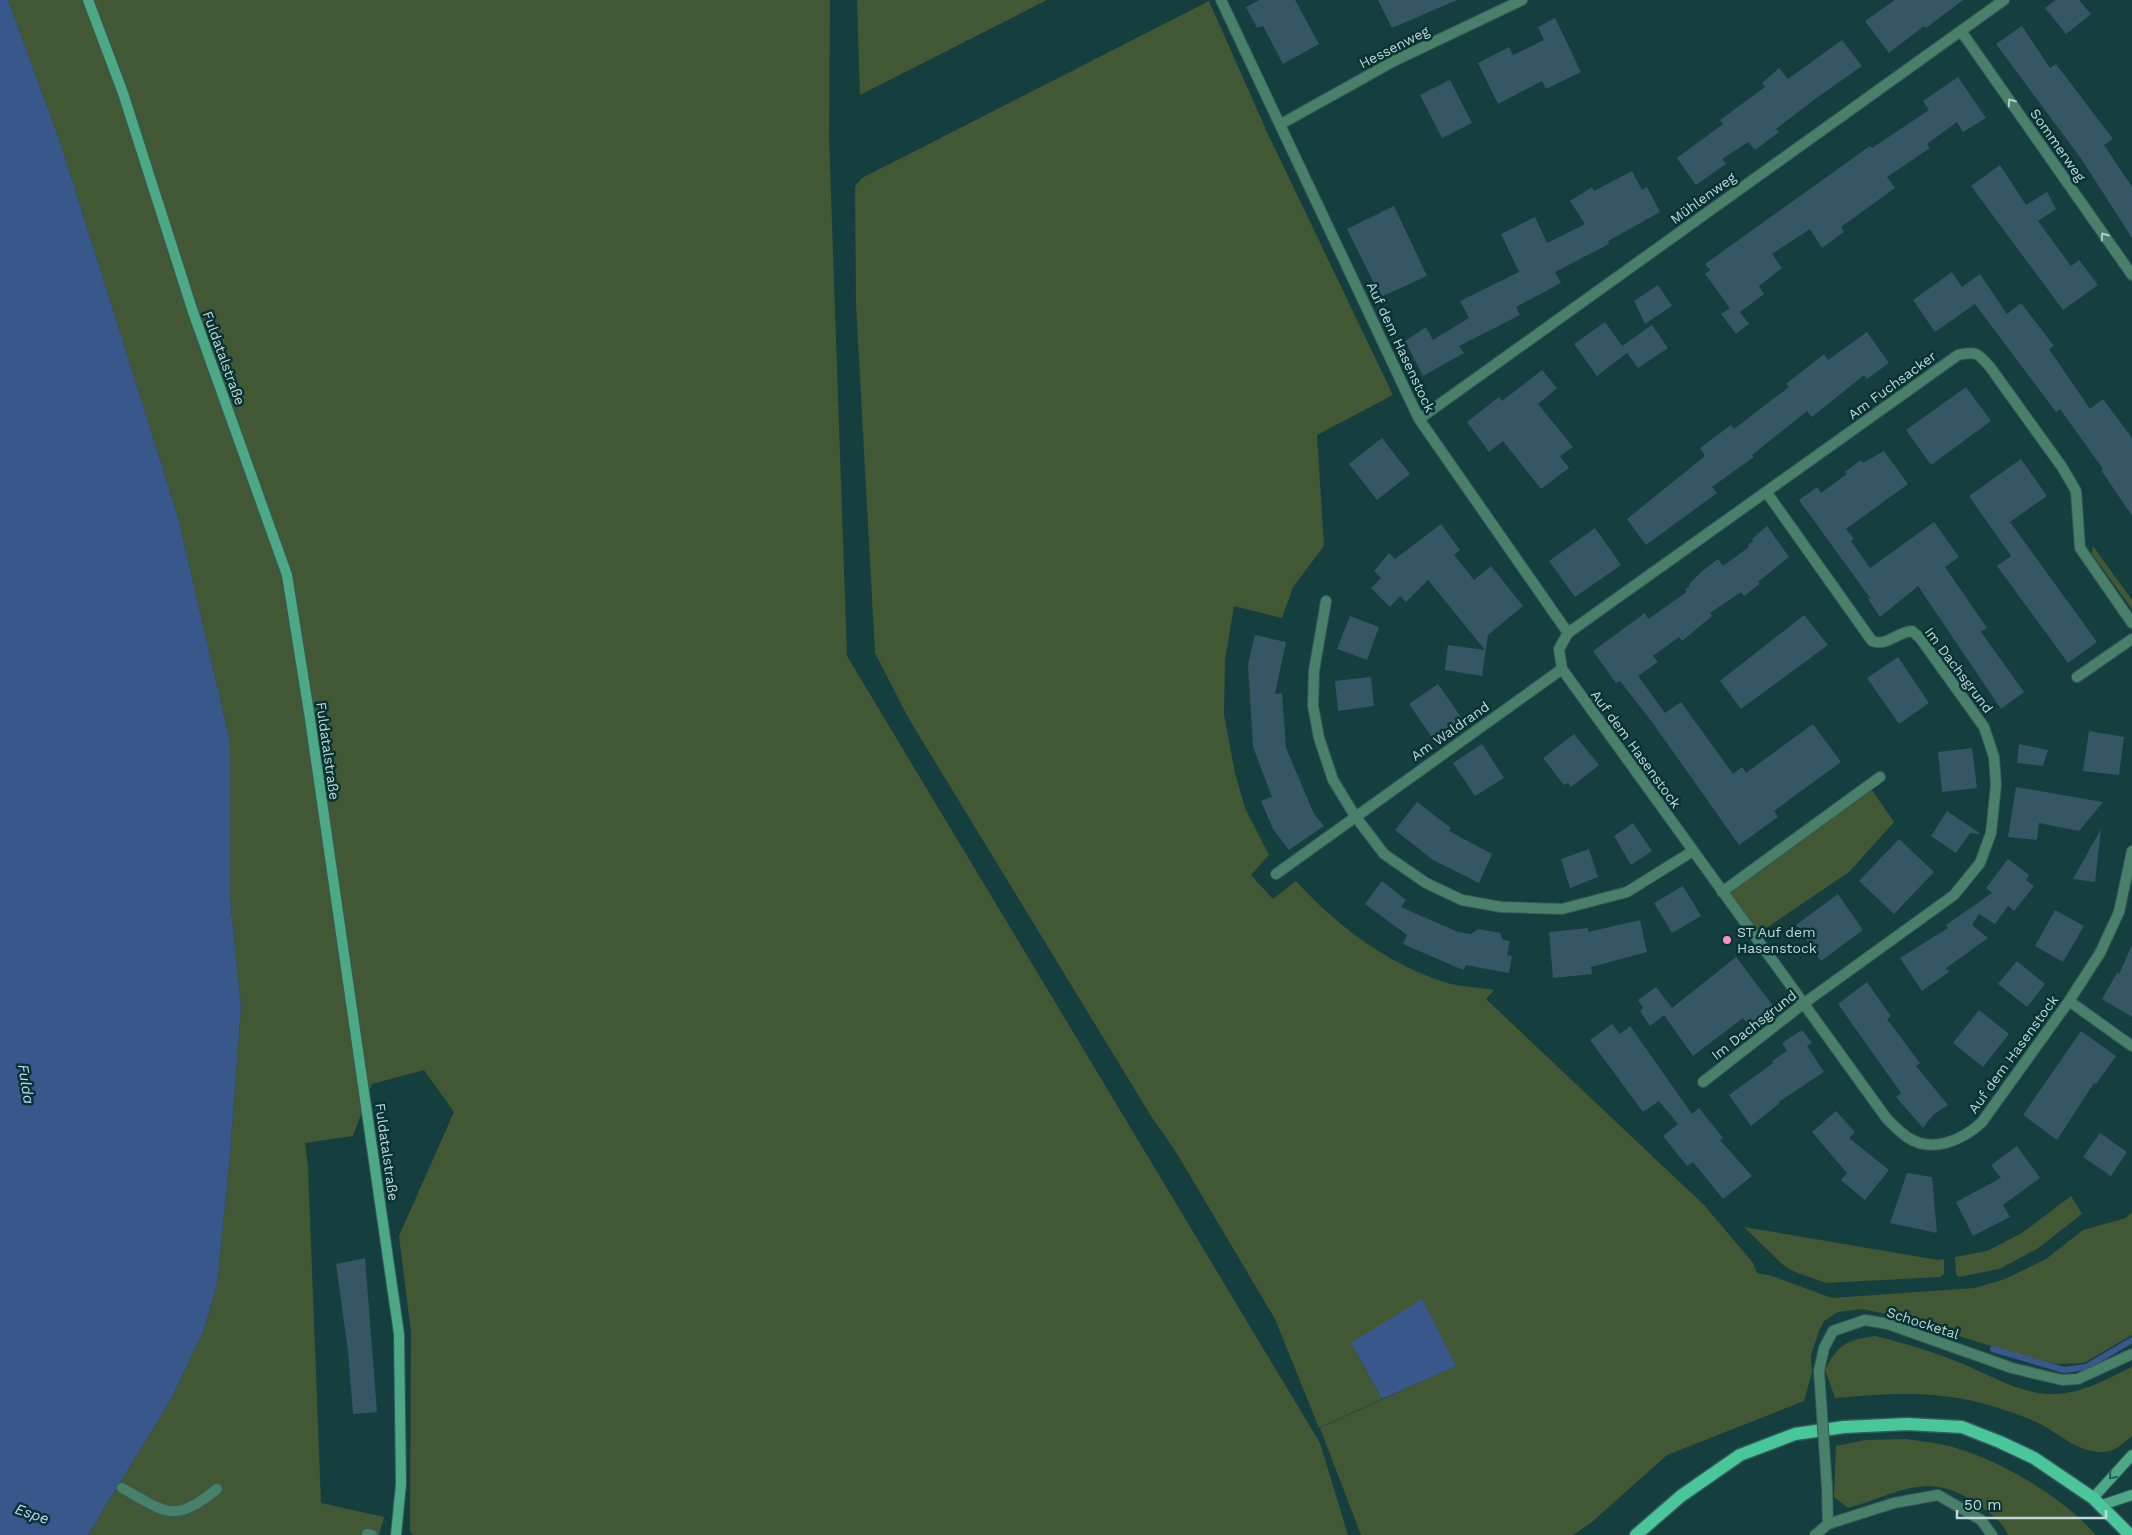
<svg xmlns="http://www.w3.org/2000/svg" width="2132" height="1535" font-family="'Work Sans',sans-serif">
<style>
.green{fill:#425834}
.water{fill:#38588c}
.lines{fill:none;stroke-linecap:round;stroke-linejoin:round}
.stream{stroke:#38588c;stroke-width:6}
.building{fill:#355665}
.lane-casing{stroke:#345a5a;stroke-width:12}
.street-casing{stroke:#345a5a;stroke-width:12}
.secondary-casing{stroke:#345a5a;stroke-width:12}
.primary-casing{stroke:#345a5a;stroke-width:15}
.lane{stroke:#498069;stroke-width:10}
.street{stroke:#498069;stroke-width:10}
.secondary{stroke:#4ca885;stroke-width:10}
.primary{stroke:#4ac79a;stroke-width:12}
.street-bridge-casing{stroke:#345a5a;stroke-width:12;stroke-linecap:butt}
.street-bridge{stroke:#498069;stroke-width:10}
.oneway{stroke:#b0cac6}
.oneway2{stroke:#205c50}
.poi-dot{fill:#fd8ebf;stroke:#083334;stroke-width:2}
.labels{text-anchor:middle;stroke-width:5;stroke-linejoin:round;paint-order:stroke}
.street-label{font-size:14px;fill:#c2d7d7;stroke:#083334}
.poi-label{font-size:14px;fill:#c2d7d7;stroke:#083334;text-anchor:start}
.water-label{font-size:15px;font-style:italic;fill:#c3d7f6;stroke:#083334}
</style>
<rect width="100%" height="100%" fill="#153e3f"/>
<path class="green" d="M8 0H830L829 137 847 656 1320 1443 1348 1535H413L410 1531 411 1332 399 1236 454 1112 424 1070 372 1084 353 1136 305 1143 308 1167 321 1503 384 1517 379 1535H88L171 1399 203 1332 217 1285 230 1155 241 1007 230 898V742L178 517 61 145Z
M857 0H1047L860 95Z
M1209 1 1267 132 1393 395 1317 435 1324 546 1293 587 1282 618 1234 606 1225 660 1224 715 1235 773 1245 808 1269 855 1251 875 1273 899 1296 881C1337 926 1386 963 1444 982 1460 987 1478 987 1494 990L1486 999 1704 1205 1753 1263 1757 1273 1772 1276 1832 1298 1975 1288 2005 1279 2046 1259 2083 1230 2126 1218 2132 1212V1335L2084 1363 2058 1364 2035 1360 1896 1316 1862 1309 1838 1312 1824 1321 1819 1331 1811 1355 1812 1372 1804 1401 1667 1455 1592 1522 1573 1535H1361L1320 1428 1455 1366 1351 1343 1382 1399 1319 1428 1275 1319 1176 1152 1151 1116 909 719 875 653 856 304 855 186 862 178Z
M2093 546 2132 600V609L2092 554Z
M1872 790 1894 822 1849 872 1759 933 1729 894Z
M2071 1196 2082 1214 2037 1249 1999 1269 1959 1277 1956 1274 1955 1257 1987 1251 2022 1233Z
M1744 1227 1938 1260 1944 1259V1274L1940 1277 1826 1283 1793 1271 1782 1264Z
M1875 1336C1904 1343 1935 1352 1963 1364 1992 1376 2020 1394 2053 1394 2081 1394 2107 1379 2132 1367V1436C2121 1445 2114 1453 2099 1452 2075 1451 2055 1430 2034 1421 1961 1390 1912 1391 1835 1398L1825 1370C1838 1344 1847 1340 1875 1336Z
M1907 1439C1923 1442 1941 1443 1956 1448 2004 1462 2063 1498 2096 1535H2008C2003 1522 1990 1513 1979 1505 1928 1469 1900 1493 1848 1508L1834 1497 1836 1446 1866 1440Z"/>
<path class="water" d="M0 0H8L61 145 178 517 230 742V898L241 1007 230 1155 217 1285 203 1332 171 1399 88 1535H0Z
M1422 1299 1456 1366 1382 1399 1351 1343Z"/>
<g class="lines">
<path class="stream" d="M1993 1349 2064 1370 2086 1367 2132 1340"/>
</g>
<path class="building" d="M1259 0H1295L1319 44 1283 64 1263 26 1257 28 1246 7Z
M1378 0H1457L1392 28Z
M1895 0H1963L1926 28 1924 26 1889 53 1865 21Z
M2056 0H2079L2091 14 2066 34 2045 8Z
M1555 18 1581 72 1546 89 1542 81 1498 104 1478 63 1509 47 1513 55 1544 40 1538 27Z
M2022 26 2050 68 2056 64 2113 139 2104 145 2132 187V238L2082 160 1996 44Z
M1842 40 1862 66 1815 99 1776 129 1779 132 1755 150 1748 142 1722 159 1726 164 1696 185 1677 158 1723 124 1720 120 1765 87 1762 83 1779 68 1788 79Z
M1958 77 1986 118 1963 132 1957 122 1927 144 1930 148 1887 177 1895 188 1841 227 1844 232 1822 248 1810 229 1772 254 1782 268 1759 286 1764 294 1740 312 1749 324 1736 334 1721 314 1730 308 1705 274 1710 270 1705 264 1870 146 1872 148 1929 110 1923 101Z
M1450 80 1472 123 1442 138 1420 95Z
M2000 165 2026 205 2047 192 2056 209 2038 221 2071 266 2079 260 2098 285 2063 310 1971 186Z
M1632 171 1642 190 1647 187 1660 212 1608 241 1609 244 1555 272 1561 283 1516 307 1520 315 1459 346 1464 353 1423 376 1405 341 1426 327 1433 340 1469 318 1460 301 1519 272 1501 234 1535 217 1547 243 1585 224 1570 201 1592 187 1594 191Z
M1394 206 1427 276 1381 297 1347 229Z
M1952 272 1962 287 1980 274 2007 314 2021 303 2054 346 2049 349 2090 409 2103 399 2132 438V516L2101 470 2103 469 2060 409 2056 412 1975 304 1935 332 1913 300Z
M1658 285 1672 306 1645 324 1634 301Z
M1605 322 1627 353 1597 376 1574 344Z
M1652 325 1668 348 1638 368 1622 346Z
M1867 332 1889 363 1867 379 1864 375 1812 417 1807 411 1752 455 1754 457 1712 487 1717 493 1646 545 1627 519 1705 456 1700 448 1731 425 1734 429 1789 387 1786 384 1824 354 1828 360Z
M1542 370 1557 388 1538 404 1573 447 1560 456 1569 468 1541 489 1503 441 1489 452 1467 422 1499 397 1502 401Z
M1966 387 1991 421 1931 465 1906 430Z
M1382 438 1410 474 1377 500 1349 464Z
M1884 451 1908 484 1846 529 1854 539 1851 541 1870 568 1934 522 1959 557 1945 567 1987 628 1981 632 2024 692 2001 709 1918 586 1880 617 1868 599 1870 598 1799 500 1817 487 1821 493 1847 474 1845 472 1861 460 1863 463Z
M2021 459 2047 496 2010 522 2097 642 2068 663 1997 566 2011 556 1969 496Z
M1441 524 1460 550 1454 555 1474 580 1491 566 1523 606 1488 635 1482 676 1445 670 1448 645 1485 650 1428 580 1406 602 1400 596 1390 607 1371 588 1381 578 1374 571 1389 553 1395 559Z
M1767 526 1789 557 1758 582 1760 584 1744 596 1741 592 1710 613 1712 616 1682 641 1679 637 1653 656 1658 662 1638 676 1665 713 1681 702 1733 774 1742 767 1746 773 1813 724 1841 762 1774 811 1778 817 1739 845 1652 722 1620 681 1616 683 1593 651 1645 613 1648 619 1687 592 1685 590 1690 586 1689 584 1702 571 1718 559 1723 566 1749 547 1748 545 1753 541 1752 539Z
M1595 528 1621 565 1575 597 1549 561Z
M1804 615 1828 645 1741 709 1720 681Z
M1350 616 1379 627 1367 660 1337 649Z
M1255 635 1286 642 1275 694 1282 693 1286 748 1314 814 1324 826 1289 850 1273 829 1261 801 1272 797 1253 747 1248 664Z
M1898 657 1929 703 1899 724 1867 678Z
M1371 677 1374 706 1338 711 1335 681Z
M1438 684 1463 720 1434 740 1409 704Z
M2089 731 2124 737 2119 775 2083 771Z
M1574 734 1599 765 1571 787 1568 783 1564 785 1543 758Z
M1482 744 1504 778 1475 796 1453 763Z
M2019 744 2048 750 2043 766 2017 763Z
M1972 748 1977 788 1942 792 1938 752Z
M2016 787 2103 802 2079 831 2039 823 2037 840 2008 837Z
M1417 802 1451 828 1449 831 1492 854 1479 883 1433 860 1395 830Z
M1947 811 1981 834 1970 833 1956 853 1931 836Z
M1633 823 1652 851 1631 865 1614 836Z
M2101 829 2095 882 2073 879Z
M1899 839 1934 872 1894 914 1859 881Z
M1589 849 1598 877 1570 888 1561 859Z
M2008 859 2029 875 2026 880 2034 886 2014 911 2008 906 1995 924 1979 914 1972 925 1988 938 1946 968 1949 972 1922 991 1900 958 1948 928 1946 925 1992 893 1986 888Z
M1382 881 1406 900 1401 907 1458 932 1471 934 1478 929 1500 933 1503 940 1510 941 1507 955 1512 956 1509 973 1466 965 1464 970 1456 967 1403 944 1407 935 1365 904Z
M1683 886 1701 916 1672 933 1654 903Z
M1838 894 1863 930 1821 961 1796 925Z
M2055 910 2084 926 2063 962 2035 946Z
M1640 920 1647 952 1591 967 1592 974 1553 978 1549 932 1588 928V932Z
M2132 945V1017L2102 999 2117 973 2119 974Z
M1736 957 1774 1007 1749 1026 1743 1018 1693 1056 1664 1015 1650 1026 1640 1011 1643 1008 1638 1000 1656 987 1672 1008Z
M2017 961 2045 984 2027 1007 1998 984Z
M1867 982 1891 1016 1887 1019 1920 1063 1916 1066 1948 1105 1934 1114 1923 1128 1896 1097 1901 1093 1838 1004Z
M1979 1010 2009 1034 1983 1067 1953 1043Z
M1612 1024 1620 1034 1630 1026 1692 1114 1699 1108 1723 1138 1720 1140 1752 1176 1723 1199 1693 1162 1687 1166 1663 1136 1678 1124 1659 1101 1643 1112 1590 1040Z
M1802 1030 1812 1043 1807 1046 1824 1072 1779 1102 1780 1103 1751 1126 1729 1095 1773 1063 1772 1061 1787 1051 1782 1043Z
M2081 1031 2116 1056 2096 1084 2094 1083 2057 1140 2023 1115Z
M1836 1111 1855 1132 1849 1138 1889 1170 1865 1200 1841 1180 1847 1173 1812 1132Z
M2100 1133 2127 1152 2111 1176 2083 1157Z
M2017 1146 2040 1178 2003 1205 2010 1217 1973 1236 1956 1202 2001 1178 1991 1165Z
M1907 1173 1932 1177 1937 1233 1890 1223Z
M365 1258 377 1412 353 1414 348 1351 336 1264Z"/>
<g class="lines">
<g class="lane-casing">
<path id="lane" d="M2077 677 2132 639
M122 1488C167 1513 173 1524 217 1489
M367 1534 372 1535"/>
</g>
<g class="street-casing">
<path id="street" d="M1221 0 1419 419 1568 633 1559 649 1562 669 1887 1119C1893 1125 1900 1132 1907 1137 1932 1154 1963 1140 1982 1122L2069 1001 2100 953 2119 912 2132 851
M1961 31 2132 275
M1281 124 1394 61 1522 0
M1419 419 2004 0
M1326 601 1314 671 1313 706 1319 738 1333 780 1355 816 1384 854 1426 883 1462 900 1501 907 1562 909 1627 892 1693 851
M1568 633 1958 355C1976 351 1978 353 1990 367L2062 467 2076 491 2080 548 2132 623
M1276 874 1562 669
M1722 892 1880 777
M2069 1001 2132 1046
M1703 1082 1803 1004 1954 895 1980 863 1991 833 1996 785 1994 757 1984 727 1920 638 1912 631C1897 632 1887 647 1872 641L1767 493
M1819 1371 1824 1348 1833 1331 1865 1320 1888 1324 2012 1368 2062 1380 2078 1379 2132 1354
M1827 1487 1828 1524 1894 1503 1938 1495 1981 1520 1992 1535
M1815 1535 1828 1524"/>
</g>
<g class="secondary-casing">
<path id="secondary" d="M88 0 123 93 193 312 287 575 310 719 399 1334 401 1484 396 1535
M2093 1498 2132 1455
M2102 1505 2132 1495"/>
</g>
<g class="primary-casing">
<path id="primary" d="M1636 1535 1681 1496 1740 1455 1795 1434 1844 1427 1907 1424 1962 1427 2000 1442 2034 1458 2093 1498 2130 1535"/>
</g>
<use href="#lane" class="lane"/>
<use href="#street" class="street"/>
<use href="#secondary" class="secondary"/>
<use href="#primary" class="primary"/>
<g class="street-bridge-casing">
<path id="street-bridge" d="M1819 1371 1827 1487"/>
</g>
<use href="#street-bridge" class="street-bridge"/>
</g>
<defs><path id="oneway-chevron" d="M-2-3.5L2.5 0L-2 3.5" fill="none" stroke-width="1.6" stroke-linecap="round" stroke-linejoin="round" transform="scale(1.25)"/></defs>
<g class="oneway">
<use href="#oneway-chevron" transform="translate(2011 102) rotate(-125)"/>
<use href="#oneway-chevron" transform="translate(2104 236) rotate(-125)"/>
</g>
<use class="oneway2" href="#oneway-chevron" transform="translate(2112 1476) rotate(131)"/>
<circle class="poi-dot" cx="1727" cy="940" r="5"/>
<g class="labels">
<g class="street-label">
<text transform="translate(1394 47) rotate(-27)" y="5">Hessenweg</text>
<text transform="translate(2058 145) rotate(55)" y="5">Sommerweg</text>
<text transform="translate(1703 198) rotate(-36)" y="5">Mühlenweg</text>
<text transform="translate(1401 347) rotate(65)" y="5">Auf dem Hasenstock</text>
<text transform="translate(224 358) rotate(70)" y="5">Fuldatalstraße</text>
<text transform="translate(1892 385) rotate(-36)" y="5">Am Fuchsacker</text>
<text transform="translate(1959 670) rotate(53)" y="5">Im Dachsgrund</text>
<text transform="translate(1450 731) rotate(-35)" y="5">Am Waldrand</text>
<text transform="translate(1636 749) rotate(54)" y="5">Auf dem Hasenstock</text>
<text transform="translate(328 751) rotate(82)" y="5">Fuldatalstraße</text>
<text transform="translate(1754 1025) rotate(-38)" y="5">Im Dachsgrund</text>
<text transform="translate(2013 1054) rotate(-54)" y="5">Auf dem Hasenstock</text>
<text transform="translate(387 1152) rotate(82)" y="5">Fuldatalstraße</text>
<text transform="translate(1923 1323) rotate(18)" y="5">Schocketal</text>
</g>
<g class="poi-label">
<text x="1737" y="937">ST Auf dem<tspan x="1737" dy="16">Hasenstock</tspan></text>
</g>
<g class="water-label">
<text transform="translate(26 1084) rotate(81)" y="5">Fulda</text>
<text transform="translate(32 1514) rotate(19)" y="5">Espe</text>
</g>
</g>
<path d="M1957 1510v8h149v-8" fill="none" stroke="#c2d7d7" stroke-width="2.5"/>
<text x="1964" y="1510" font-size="15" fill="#c2d7d7" stroke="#083334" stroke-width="4" paint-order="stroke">50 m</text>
</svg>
